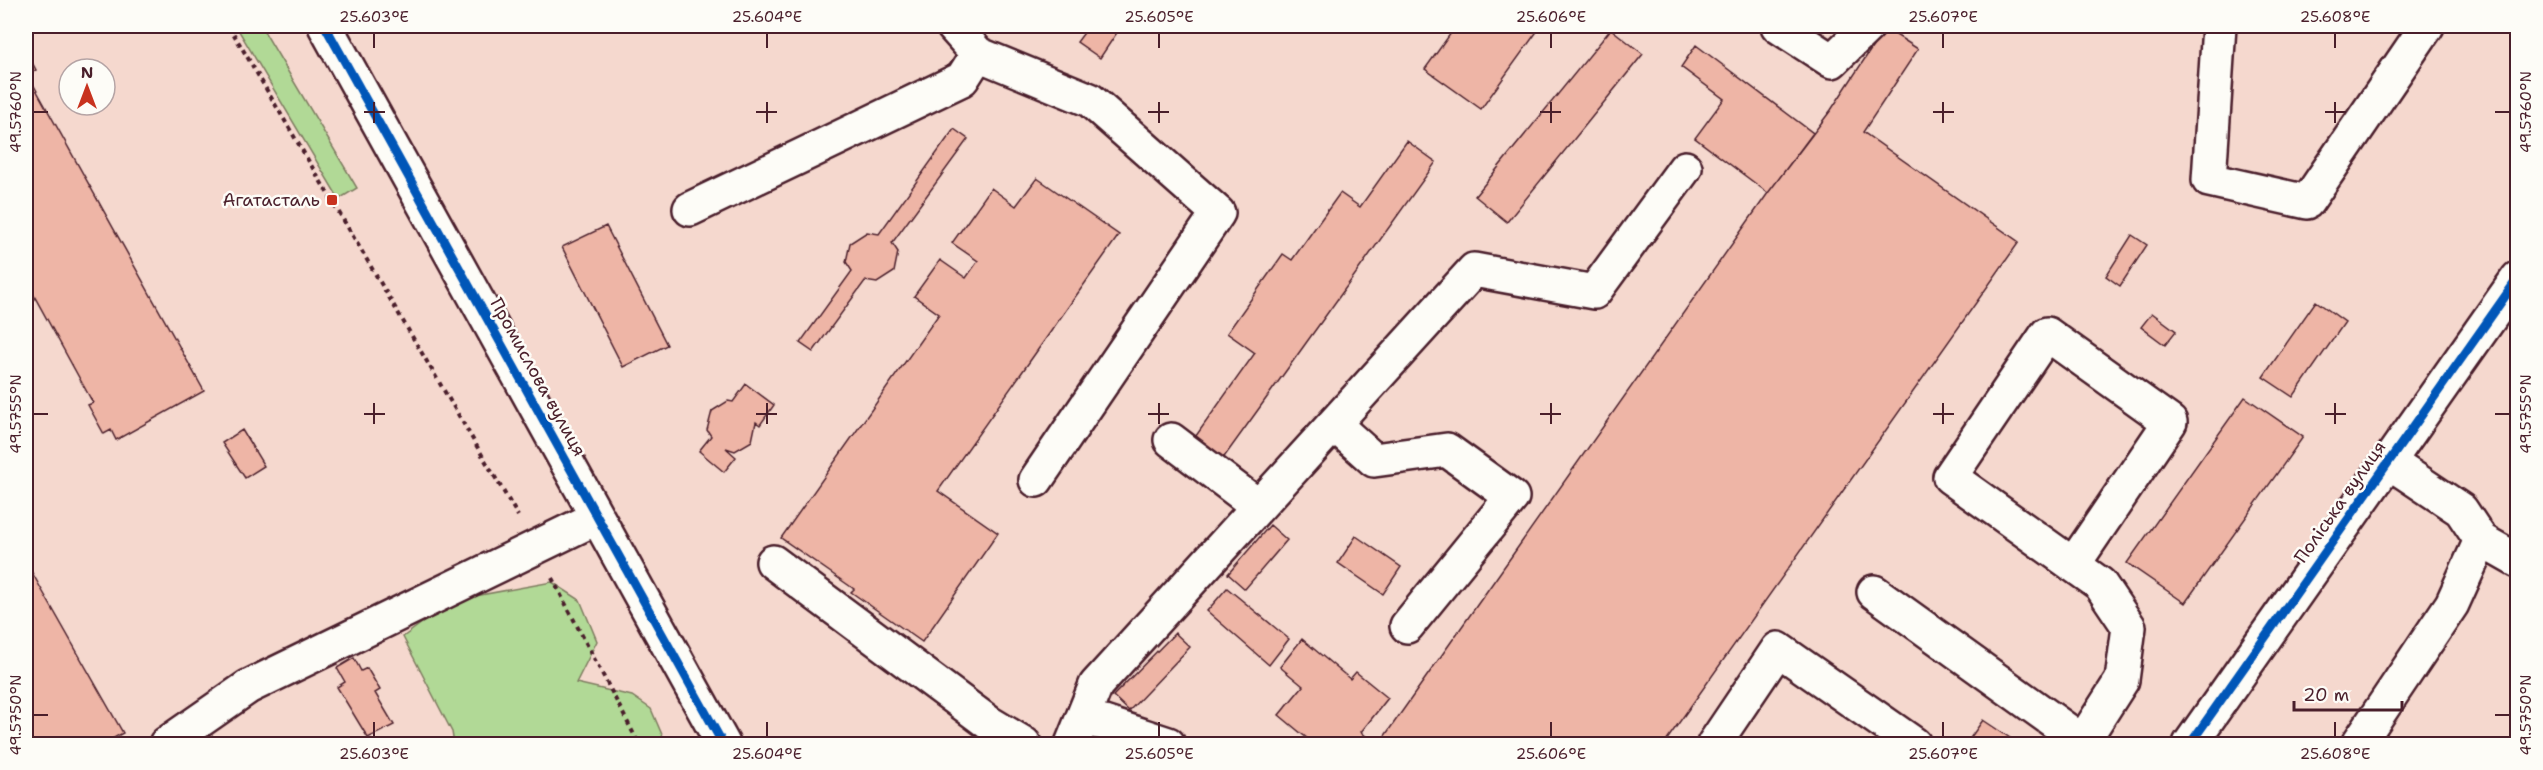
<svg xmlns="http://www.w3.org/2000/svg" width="2543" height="770" font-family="'Shantell Sans',sans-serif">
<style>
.built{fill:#f5d8ce;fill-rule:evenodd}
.green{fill:#b1d996;stroke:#7e7c60;stroke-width:1.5}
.building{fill:#eeb5a6;stroke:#4a1f2b;stroke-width:1.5}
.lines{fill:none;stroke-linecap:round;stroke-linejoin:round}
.minor-casing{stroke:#4a1f2b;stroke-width:38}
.path{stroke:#4a1f2b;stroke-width:4;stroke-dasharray:4.5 4.5;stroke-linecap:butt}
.minor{stroke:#fdfcf7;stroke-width:33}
.cycleway-casing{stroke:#fdfcf7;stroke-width:13}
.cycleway{stroke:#0057b8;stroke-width:9}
.ticks{fill:none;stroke:#4a1f2b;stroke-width:2}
.poi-dot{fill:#c8321e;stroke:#fdfcf7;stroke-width:2}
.labels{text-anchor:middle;stroke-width:5;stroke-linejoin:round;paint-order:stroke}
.poi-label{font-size:18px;fill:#4a1f2b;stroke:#fdfcf7;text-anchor:end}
.street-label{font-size:18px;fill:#4a1f2b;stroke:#fdfcf7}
.neatline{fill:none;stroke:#4a1f2b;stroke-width:2}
.ticks-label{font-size:15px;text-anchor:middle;fill:#4a1f2b}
</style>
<rect width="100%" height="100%" fill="#f8e7df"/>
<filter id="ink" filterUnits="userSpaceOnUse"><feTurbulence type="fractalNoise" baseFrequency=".0167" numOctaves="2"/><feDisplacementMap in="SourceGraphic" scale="12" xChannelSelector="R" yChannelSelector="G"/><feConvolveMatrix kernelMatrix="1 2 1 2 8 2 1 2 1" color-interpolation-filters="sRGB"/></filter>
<g filter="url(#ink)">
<path class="built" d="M26 26H2517V744H26ZM69 69H105V105H69Z"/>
<path class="green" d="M236 26H261L357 188 339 199Z
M552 582 580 600 597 641 576 683 632 696 651 709 666 744H454L452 732 403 637 453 600Z"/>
<path class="building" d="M1089 26H1116L1120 28 1100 58 1077 42Z
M1456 26H1541L1481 109 1425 69Z
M1885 28 1918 49 1863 132 2019 242 1664 744H1379L1768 193 1831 110Z
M1611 29 1643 54 1507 222 1475 196Z
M1696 45 1813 133 1768 193 1695 138 1724 99 1681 67Z
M26 51 36 70 28 75 204 391 116 440 111 430 104 434 88 405 93 403 26 281Z
M954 129 968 139 892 243 898 252 894 272 877 283 865 281 813 352 800 343 852 271 846 262 850 243 867 232 879 234Z
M1407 141 1436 162 1222 460 1193 440 1255 353 1227 333 1283 254 1292 260 1340 193 1360 207Z
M1037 178 1119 235 938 491 998 533 922 642 851 592 854 589 781 538 939 314 914 296 940 260 966 278 978 261 952 243 991 188 1016 206Z
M606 226 667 345 623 367 562 247Z
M2132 235 2147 245 2120 286 2106 276Z
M2316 301 2345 322 2293 397 2263 377Z
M2152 313 2176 331 2165 345 2141 327Z
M746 384 774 405 760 425 756 422 752 441 735 451 726 448 736 457 724 472 699 451 711 436 707 430 712 411 728 401 733 402Z
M2245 397 2303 437 2185 603 2127 563Z
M242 430 264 466 245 478 222 443Z
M1270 525 1287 540 1245 589 1228 574Z
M1356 536 1401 567 1383 594 1338 563Z
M26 562 123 733 103 744H26Z
M1227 588 1289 639 1269 665 1207 611Z
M1175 633 1190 647 1129 711 1113 696Z
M1302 639 1350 679 1356 672 1388 698 1361 732 1367 737 1360 744H1314L1279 715 1303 686 1280 667Z
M354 658 361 671 367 668 380 690 375 693 394 725 368 738 337 687 345 682 337 668Z
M1983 720 2019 744H1966Z"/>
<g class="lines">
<g class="minor-casing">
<path id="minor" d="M325 26 723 744
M1778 26 1832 61 1868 26
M2219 26 2209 180 2307 202 2427 26
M978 54 1090 100 1218 213 1036 480
M690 209 962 79 978 54 953 26
M1334 424 1374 460 1447 450 1512 497 1407 626
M1171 440 1258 506
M2481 540 2518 561
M773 562 989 723 1024 744
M2073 565 2170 422 2047 334 1950 477 2100 584 2129 627 2122 680 2081 744
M1874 592 2083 742
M1082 719 1104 723 1168 744
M166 744 248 687 596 518
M1072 744 1096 685 1474 270 1594 292 1685 168
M1714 744 1778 649 1914 744
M2190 744 2518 278
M2358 744 2452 604 2481 540 2461 510 2389 462"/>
</g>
<path class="path" d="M229 26 518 516
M552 578 639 744"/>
<use href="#minor" class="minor"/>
<g class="cycleway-casing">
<path id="cycleway" d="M325 26 723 744
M2190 744 2518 278"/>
</g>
<use href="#cycleway" class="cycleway"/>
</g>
</g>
<path class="ticks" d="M374 33V48M767 33V48M1159 33V48M1551 33V48M1943 33V48M2335 33V48M374 102V123M767 102V123M1159 102V123M1551 102V123M1943 102V123M2335 102V123M33 112H48M364 112H385M756 112H777M1148 112H1169M1540 112H1561M1933 112H1954M2325 112H2346M2495 112H2510M374 403V424M767 403V424M1159 403V424M1551 403V424M1943 403V424M2335 403V424M33 414H48M364 414H385M756 414H777M1148 414H1169M1540 414H1561M1933 414H1954M2325 414H2346M2495 414H2510M33 715H48M2495 715H2510M374 722V737M767 722V737M1159 722V737M1551 722V737M1943 722V737M2335 722V737"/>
<rect class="poi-dot" x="326" y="194" width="12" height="12" rx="3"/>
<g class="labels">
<g class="poi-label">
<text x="320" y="206">Агатасталь</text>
</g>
<g class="street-label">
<text transform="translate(538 377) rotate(61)" y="6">Промислова вулиця</text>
<text transform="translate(2340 502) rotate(-55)" y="6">Поліська вулиця</text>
</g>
</g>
<rect width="2543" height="770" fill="none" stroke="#fdfcf7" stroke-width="66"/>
<g transform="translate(87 87)"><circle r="28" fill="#fdfcf7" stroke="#b5a4a5" stroke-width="1.5"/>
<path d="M0-4.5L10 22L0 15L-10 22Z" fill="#c8321e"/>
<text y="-9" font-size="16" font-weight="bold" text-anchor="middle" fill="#4a1f2b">N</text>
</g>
<path d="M2294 701v9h108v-9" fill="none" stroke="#4a1f2b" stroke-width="3"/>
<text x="2303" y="701" font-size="18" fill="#4a1f2b" stroke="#fdfcf7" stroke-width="4.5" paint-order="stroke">20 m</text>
<rect x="33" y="33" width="2477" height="704" class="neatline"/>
<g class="ticks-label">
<text x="374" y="22">25.603°E</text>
<text x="767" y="22">25.604°E</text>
<text x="1159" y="22">25.605°E</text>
<text x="1551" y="22">25.606°E</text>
<text x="1943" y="22">25.607°E</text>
<text x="2335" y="22">25.608°E</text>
<text transform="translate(16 112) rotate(-90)" y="5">49.5760°N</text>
<text transform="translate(2526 112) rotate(-90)" y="5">49.5760°N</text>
<text transform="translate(16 414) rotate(-90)" y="5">49.5755°N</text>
<text transform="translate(2526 414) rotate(-90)" y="5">49.5755°N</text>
<text transform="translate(16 715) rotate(-90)" y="5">49.5750°N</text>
<text transform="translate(2526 715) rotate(-90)" y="5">49.5750°N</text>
<text x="374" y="759">25.603°E</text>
<text x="767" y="759">25.604°E</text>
<text x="1159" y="759">25.605°E</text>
<text x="1551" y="759">25.606°E</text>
<text x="1943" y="759">25.607°E</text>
<text x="2335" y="759">25.608°E</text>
</g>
</svg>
